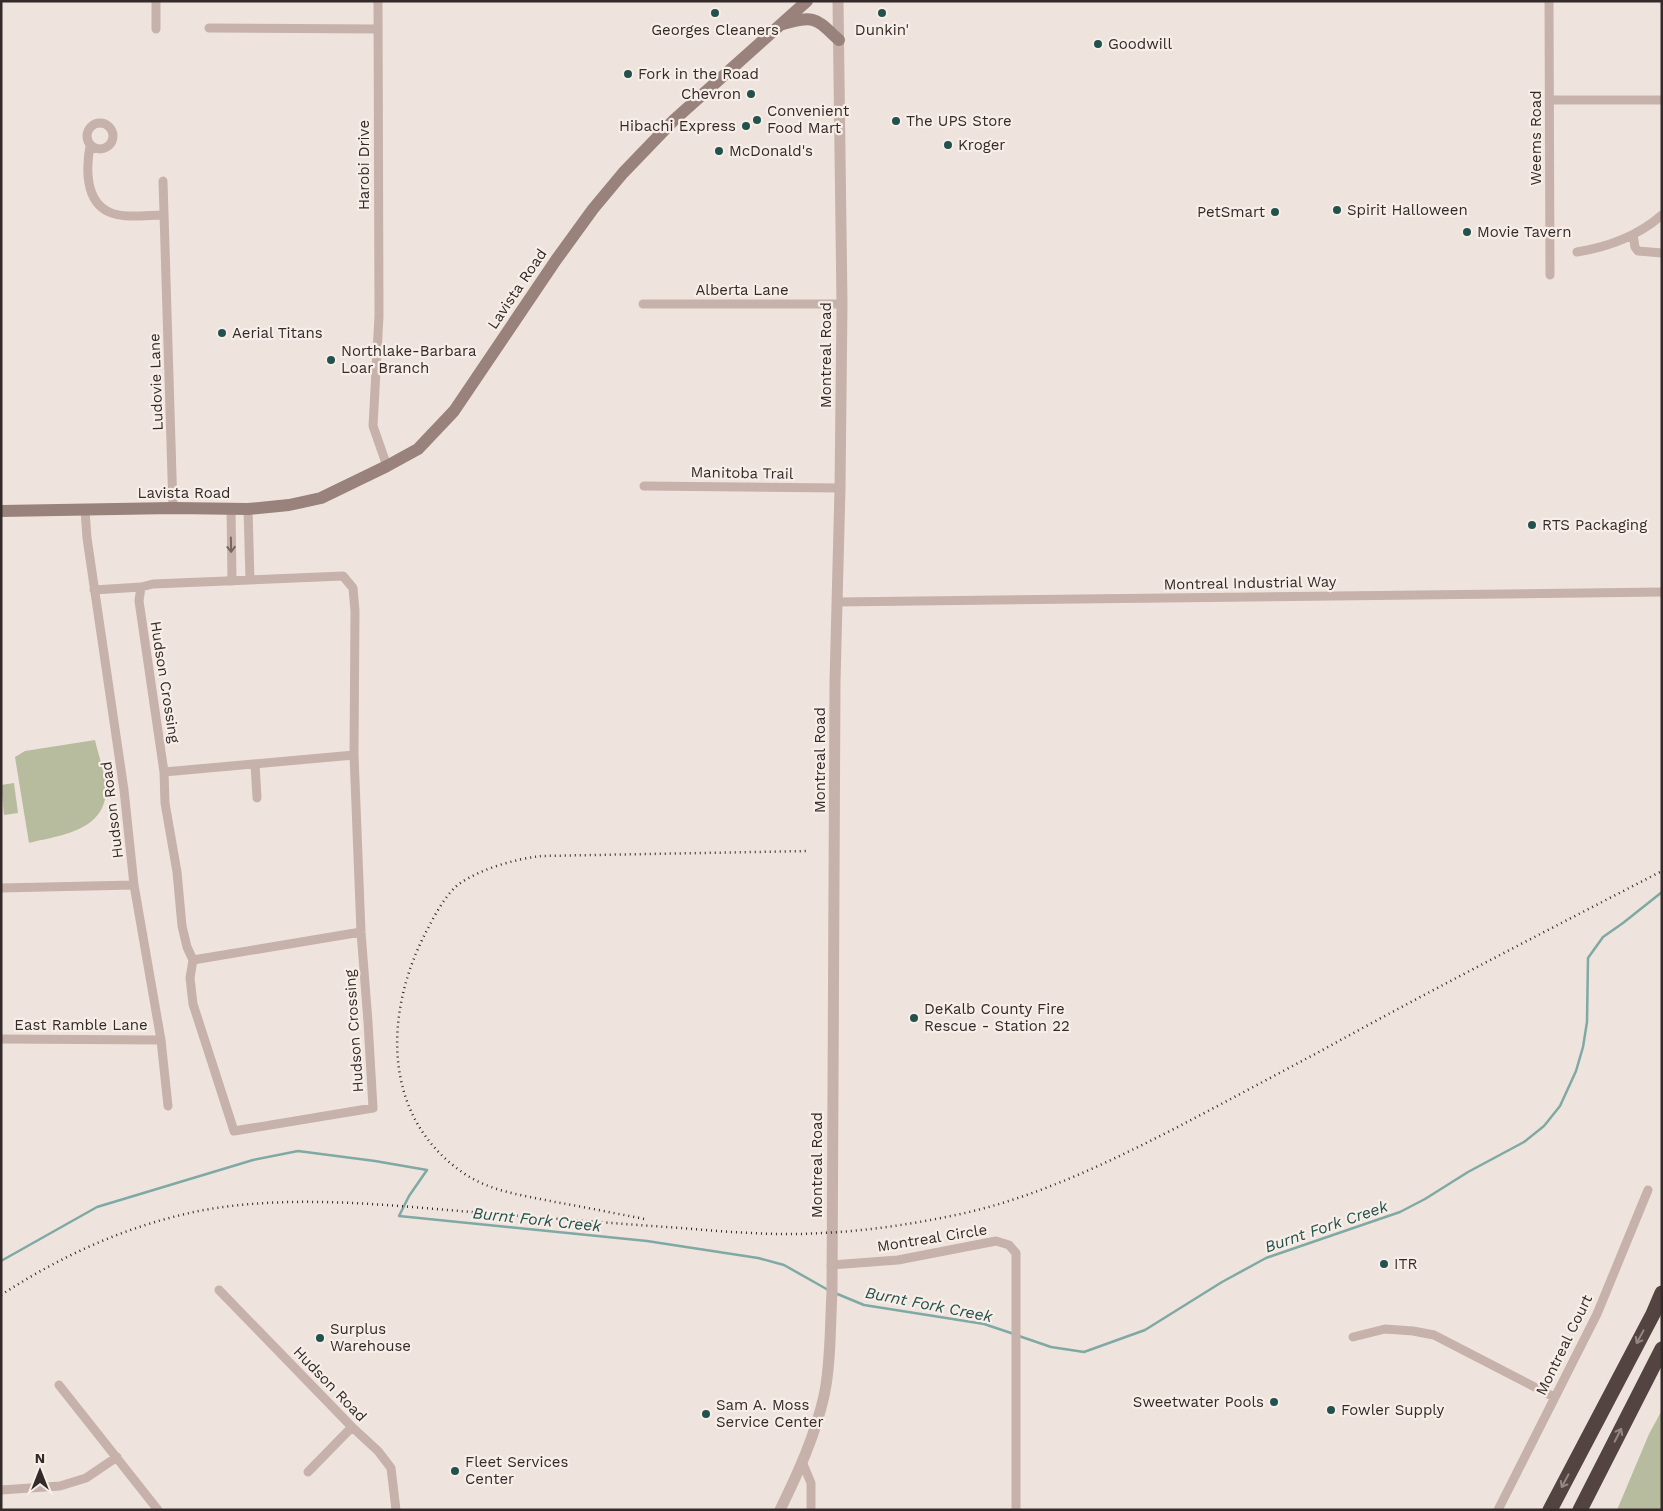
<svg xmlns="http://www.w3.org/2000/svg" width="1663" height="1511" font-family="'Work Sans',sans-serif">
<style>
.green{fill:#b7bc9e}
.lines{fill:none;stroke-linecap:round;stroke-linejoin:round}
.stream{stroke:#7fa9a4;stroke-width:2.5}
.minor{stroke:#c6b2aa;stroke-width:9}
.tertiary{stroke:#c6b2aa;stroke-width:11}
.secondary{stroke:#99827c;stroke-width:12}
.motorway{stroke:#544441;stroke-width:15}
.rail{stroke:#342a29;stroke-width:2.5;stroke-dasharray:1 4;stroke-linecap:butt}
.oneway{stroke:#766763}
.oneway2{stroke:#958884}
.poi-dot{fill:#23514d;stroke:#f7eee8;stroke-width:2}
.labels{text-anchor:middle;stroke-width:4.5;stroke-linejoin:round;paint-order:stroke}
.poi-label{font-size:15px;fill:#342a29;stroke:#f7eee8;text-anchor:start}
.street-label{font-size:15px;fill:#342a29;stroke:#f7eee8}
.water-label{font-size:16px;font-style:italic;fill:#23514d;stroke:#f7eee8}
</style>
<rect width="100%" height="100%" fill="#efe4dd"/>
<path class="green" d="M95 740C98 754 106 776 106 789 106 831 61 835 29 843L15 757 25 751Z
M14 783 18 813 4 815 1 785Z
M1662 1410V1510H1617L1649 1434Z"/>
<g class="lines">
<path class="stream" d="M1 1261 97 1207 253 1160 298 1151 375 1161 427 1170 409 1196 399 1216 647 1241 758 1258 784 1265 830 1291
M835 1293 864 1305 984 1324 1014 1334
M1019 1336 1051 1347 1084 1352 1145 1330 1222 1282 1266 1258 1400 1212 1425 1199 1468 1172 1524 1142 1544 1126 1560 1106 1576 1071 1583 1047 1587 1022 1588 958 1603 937 1623 923 1662 892"/>
<path class="minor" d="M156 1V29
M378 1 379 316 373 426 387 466
M1549 1 1550 275
M209 28 378 29
M1550 100H1662
M87 136a13 13 0 1 1 26 0a13 13 0 1 1-26 0Z
M90 146C86 168 85 201 109 212 125 219 147 215 164 215
M163 181 173 508
M1633 235 1635 247 1638 251 1662 253
M1577 252C1609 247 1638 236 1662 215
M643 304H842
M644 486 840 488
M231 509 232 581
M248 509 250 580
M85 510 87 538 124 790 134 885 161 1040 168 1106
M141 587 139 601 164 772 165 803 177 872 182 926 187 947 193 960
M94 590 141 587 153 584 343 576 353 588 355 611 354 755 361 932 368 1022 373 1108 234 1131 193 1004 190 978 193 960
M838 602 1662 592
M255 764 257 798
M164 772 354 755
M1 888 134 885
M193 960 361 932
M1 1039 161 1040
M831 1265 898 1260 996 1241 1009 1245 1016 1253V1510
M219 1290 352 1427 378 1451 391 1468 396 1510
M1353 1337 1385 1329 1413 1331 1434 1335 1554 1397
M59 1385 158 1510
M803 1464 811 1483V1510
M308 1472 352 1427
M1 1490 60 1486 86 1478 117 1457
M1498 1510 1597 1314 1648 1190"/>
<path class="tertiary" d="M780 1510C798 1473 815 1436 824 1396 831 1364 830 1325 832 1292L835 682 840 488 842 304 838 1"/>
<path class="secondary" d="M783 24C816 15 815 18 839 40
M1 511 173 508 248 509 289 505 321 498 387 466 418 449 454 411 556 260 593 209 623 173 674 120 807 1"/>
<path class="motorway" d="M1550 1510 1653 1314 1662 1293
M1580 1510 1662 1349"/>
<path class="rail" d="M644 1219C614 1213 584 1207 555 1202 523 1195 490 1192 462 1172 382 1116 384 1014 425 934 434 917 444 896 459 884 480 869 515 859 541 856L809 851
M1 1295C64 1254 131 1224 204 1210 289 1195 376 1204 460 1211 534 1217 608 1223 681 1228 728 1232 776 1236 823 1233 864 1231 906 1225 946 1217 1025 1202 1097 1168 1168 1132 1218 1106 1268 1079 1317 1053 1431 990 1546 931 1662 871"/>
</g>
<defs><path id="oneway-shaft" d="M-6 0H5M1.5-3L5.5 0L1.5 3" fill="none" stroke-width="1.6" stroke-linecap="round" stroke-linejoin="round" transform="scale(1.25)"/></defs>
<use class="oneway" href="#oneway-shaft" transform="translate(231 545) rotate(89)"/>
<g class="oneway2">
<use href="#oneway-shaft" transform="translate(1640 1337) rotate(118)"/>
<use href="#oneway-shaft" transform="translate(1618 1435) rotate(-63)"/>
<use href="#oneway-shaft" transform="translate(1565 1481) rotate(118)"/>
</g>
<g class="poi-dot">
<circle cx="715" cy="13" r="5"/>
<circle cx="882" cy="13" r="5"/>
<circle cx="1098" cy="44" r="5"/>
<circle cx="628" cy="74" r="5"/>
<circle cx="751" cy="94" r="5"/>
<circle cx="757" cy="120" r="5"/>
<circle cx="896" cy="121" r="5"/>
<circle cx="746" cy="126" r="5"/>
<circle cx="948" cy="145" r="5"/>
<circle cx="719" cy="151" r="5"/>
<circle cx="1337" cy="210" r="5"/>
<circle cx="1275" cy="212" r="5"/>
<circle cx="1467" cy="232" r="5"/>
<circle cx="222" cy="333" r="5"/>
<circle cx="331" cy="360" r="5"/>
<circle cx="1532" cy="525" r="5"/>
<circle cx="914" cy="1018" r="5"/>
<circle cx="1384" cy="1264" r="5"/>
<circle cx="320" cy="1338" r="5"/>
<circle cx="1274" cy="1402" r="5"/>
<circle cx="1331" cy="1410" r="5"/>
<circle cx="706" cy="1414" r="5"/>
<circle cx="455" cy="1471" r="5"/>
</g>
<g class="labels">
<g class="poi-label">
<text x="715" y="35" text-anchor="middle">Georges Cleaners</text>
<text x="882" y="35" text-anchor="middle">Dunkin'</text>
<text x="1108" y="49">Goodwill</text>
<text x="638" y="79">Fork in the Road</text>
<text x="741" y="99" text-anchor="end">Chevron</text>
<text x="767" y="116">Convenient<tspan x="767" dy="17">Food Mart</tspan></text>
<text x="906" y="126">The UPS Store</text>
<text x="736" y="131" text-anchor="end">Hibachi Express</text>
<text x="958" y="150">Kroger</text>
<text x="729" y="156">McDonald's</text>
<text x="1347" y="215">Spirit Halloween</text>
<text x="1265" y="217" text-anchor="end">PetSmart</text>
<text x="1477" y="237">Movie Tavern</text>
<text x="232" y="338">Aerial Titans</text>
<text x="341" y="356">Northlake-Barbara<tspan x="341" dy="17">Loar Branch</tspan></text>
<text x="1542" y="530">RTS Packaging</text>
<text x="924" y="1014">DeKalb County Fire<tspan x="924" dy="17">Rescue - Station 22</tspan></text>
<text x="1394" y="1269">ITR</text>
<text x="330" y="1334">Surplus<tspan x="330" dy="17">Warehouse</tspan></text>
<text x="1264" y="1407" text-anchor="end">Sweetwater Pools</text>
<text x="716" y="1410">Sam A. Moss<tspan x="716" dy="17">Service Center</tspan></text>
<text x="1341" y="1415">Fowler Supply</text>
<text x="465" y="1467">Fleet Services<tspan x="465" dy="17">Center</tspan></text>
</g>
<g class="street-label">
<text transform="translate(1536 138) rotate(-90)" y="5">Weems Road</text>
<text transform="translate(364 165) rotate(-90)" y="5">Harobi Drive</text>
<text transform="translate(517 289) rotate(-56)" y="5">Lavista Road</text>
<text x="742" y="295">Alberta Lane</text>
<text transform="translate(826 355) rotate(-90)" y="5">Montreal Road</text>
<text transform="translate(156 382) rotate(-92)" y="5">Ludovie Lane</text>
<text transform="translate(742 473) rotate(1)" y="5">Manitoba Trail</text>
<text x="184" y="498">Lavista Road</text>
<text transform="translate(1250 583) rotate(-1)" y="5">Montreal Industrial Way</text>
<text transform="translate(165 682) rotate(81)" y="5">Hudson Crossing</text>
<text transform="translate(820 760) rotate(-90)" y="5">Montreal Road</text>
<text transform="translate(112 810) rotate(-97)" y="5">Hudson Road</text>
<text x="81" y="1030">East Ramble Lane</text>
<text transform="translate(354 1031) rotate(-94)" y="5">Hudson Crossing</text>
<text transform="translate(817 1165) rotate(-90)" y="5">Montreal Road</text>
<text transform="translate(932 1238) rotate(-9)" y="5">Montreal Circle</text>
<text transform="translate(1564 1345) rotate(-64)" y="5">Montreal Court</text>
<text transform="translate(330 1384) rotate(46)" y="5">Hudson Road</text>
</g>
<g class="water-label">
<text transform="translate(537 1219) rotate(6)" y="6">Burnt Fork Creek</text>
<text transform="translate(1326 1226) rotate(-19)" y="6">Burnt Fork Creek</text>
<text transform="translate(929 1304) rotate(11)" y="6">Burnt Fork Creek</text>
</g>
</g>
<rect width="1663" height="1511" fill="none" stroke="#342a29" stroke-width="5"/>
<g transform="translate(40 1471)" stroke="#f7eee8" stroke-width="4" paint-order="stroke">
<path d="M0-4L9 19L0 12L-9 19Z" fill="#342a29"/>
<text y="-8" font-size="14" font-weight="bold" text-anchor="middle" fill="#342a29">N</text>
</g>
</svg>
